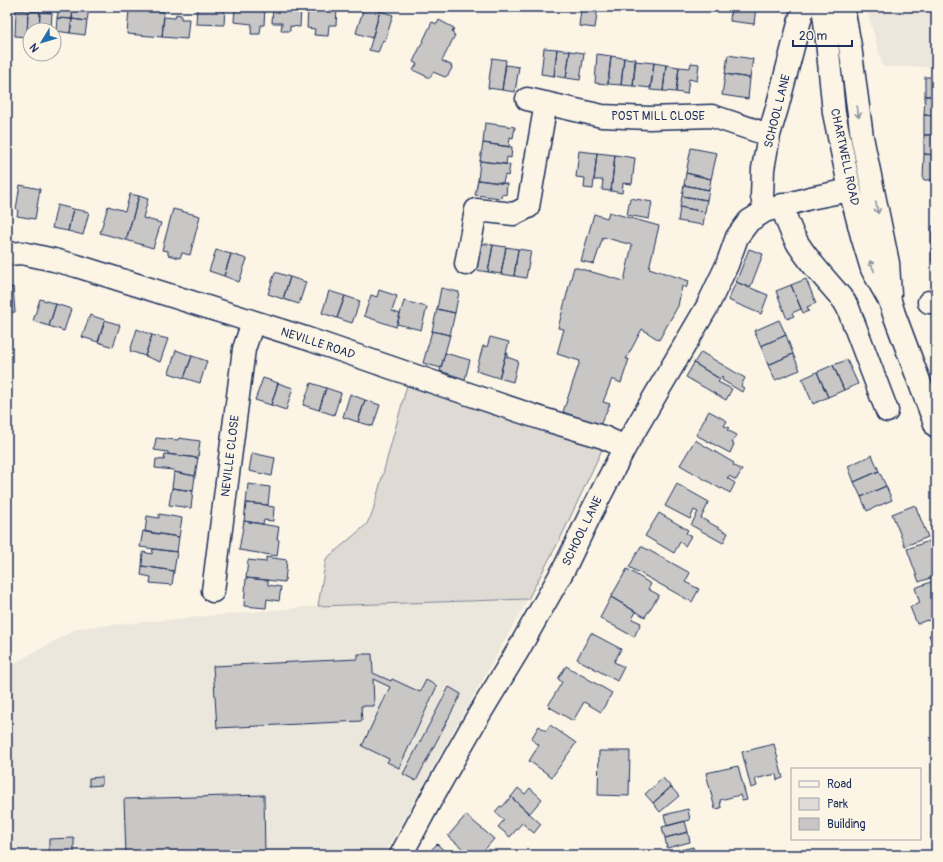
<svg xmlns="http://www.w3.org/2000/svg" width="943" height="862" font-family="Pangolin,sans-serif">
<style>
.built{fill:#ece7dc}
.green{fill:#dfdbd4;stroke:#7d8599}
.building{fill:#c8c7c6;stroke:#1b2f5e}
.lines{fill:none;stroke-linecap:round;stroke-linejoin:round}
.minor-casing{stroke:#1b2f5e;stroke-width:25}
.highway-casing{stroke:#1b2f5e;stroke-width:25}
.minor{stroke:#fcf5e5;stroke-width:22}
.highway{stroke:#fcf5e5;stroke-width:22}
.oneway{stroke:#8c92a2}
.labels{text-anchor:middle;stroke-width:3;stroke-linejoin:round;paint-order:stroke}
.street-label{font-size:12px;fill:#1b2f5e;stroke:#fcf5e5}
</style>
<rect width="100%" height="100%" fill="#fcf5e5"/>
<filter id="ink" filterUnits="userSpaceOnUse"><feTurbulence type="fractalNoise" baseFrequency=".025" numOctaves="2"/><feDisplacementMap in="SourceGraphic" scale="8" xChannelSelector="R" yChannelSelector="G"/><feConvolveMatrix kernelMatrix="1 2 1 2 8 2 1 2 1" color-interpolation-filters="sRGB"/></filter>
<g filter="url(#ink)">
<path class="built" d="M866 7H936V67H883Z
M528 599 384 855H7V667L78 628 318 606Z"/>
<path class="green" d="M409 378 606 441 561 537 528 599 318 606 326 559 366 525 372 514Z"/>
<path class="building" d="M59 7H73L72 19 57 18Z
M73 7 89 8 87 21 72 19Z
M197 7H225L224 25 196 24Z
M235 7H265L264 25H261L260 34H251L252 24 234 22Z
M273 7H301L300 27 290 26V31H281L282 23H272Z
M308 7H337L336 25H329L328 36 314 35 315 29 307 28Z
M364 7H367L380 11 372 38 356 33Z
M562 7H598L595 28 579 26 581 10Z
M731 7H756L754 24 730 21Z
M129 9 164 12 162 37 127 34Z
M16 10 28 11 27 37 15 36Z
M28 11 40 12 39 30H30V37H27Z
M380 11 393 15 385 41 383 40 379 50 378 52 369 50Z
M40 12 52 13 51 30H39Z
M176 14 181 15V19H189L187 39 162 37 164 17 175 18Z
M57 18 72 19 70 33 56 31Z
M72 19 87 21 85 35 70 33Z
M439 20 454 28 452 33 455 35 442 61 451 65 452 68 448 75 445 77 433 72 430 78 413 70 417 64 413 62 432 22 437 24Z
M544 48 557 49 554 76 541 74Z
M557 49 570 51 566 78 554 76Z
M570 51 584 53 580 80 566 78Z
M597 54 611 56 608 84 595 83Z
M728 55 753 59 750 78 725 74Z
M611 56 624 58 621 85 608 84Z
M492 58 506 60 502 90 488 88Z
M624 58 636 59 633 86 621 85Z
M635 61 654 63 651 88 633 86Z
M654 63 666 65 663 91 650 90Z
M691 63 699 64 697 81 689 79 687 94 676 92 679 67 690 68Z
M506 65 519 67 515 92 502 90Z
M666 65 679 67 676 92 663 91Z
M725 74 750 78 748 99 722 95Z
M925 77H936V96H925Z
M925 96H936V116L924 115Z
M924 115 936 116V135H924Z
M485 123 515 127 513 138 510 137 509 147 483 143Z
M924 135H936V155L924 154Z
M483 143 512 147 511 158 507 157 506 164 480 161Z
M691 148 717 153 711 179 686 173Z
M579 151 597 153 593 189 584 188 585 178 576 177Z
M597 153 615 155 611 191 602 190 603 180H594Z
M924 154 936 155V180H923Z
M615 155 635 158 632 184 623 183 622 193 611 191Z
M480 161 510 165 508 176 505 175 503 183 478 180Z
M686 173 711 179 709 190 684 185Z
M478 180 507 184 506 195 502 194 501 198 475 195Z
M20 185 40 189 35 219 17 216 18 210 16 209Z
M684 185 709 190 707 200 682 196Z
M130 194 139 196 126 240 100 233 108 206 125 211Z
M139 196 148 199 143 218 161 223 153 248 126 240Z
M682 196 707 200 705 212 680 207Z
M630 198 652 202 649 219 627 215Z
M57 205 73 209 68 231 52 228Z
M680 207 705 212 703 225 678 221Z
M73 209 89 212 83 235 68 231Z
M173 209 200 216 190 255 182 253 180 258 168 255V251L162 250Z
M609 212 659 226 649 268 689 281 686 288 682 286 678 306 659 340 642 329 626 359H629L621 383 612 379 603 402 610 404 600 425 563 412 580 361 557 354 564 329 558 328 574 267 624 281 632 245 603 237 594 264 581 261 594 214 607 218Z
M932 226H936V262H932Z
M480 243 493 245 488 272 476 270Z
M493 245 506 247 501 274 488 272Z
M506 247 518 249 514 276 501 274Z
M518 249 531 251 526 278 514 276Z
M749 249 763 254 750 288 736 282Z
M216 250 231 254 224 276 209 271Z
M231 254 247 259 239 282 224 276Z
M275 272 290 277 283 299 268 294Z
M290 277 306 282 299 304 283 299Z
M806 279 816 303 807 307 809 311 803 313 791 285Z
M736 282 768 295 761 314 728 300Z
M791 285 801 309 792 313 794 316 787 319 776 291Z
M13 287 15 312 7 313V288Z
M441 288 459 292 455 313 437 309Z
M379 290 397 296 392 311 400 314 396 327 364 316 371 295 377 297Z
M329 291 345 296 337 318 322 313Z
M345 296 360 301 352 323 337 318Z
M40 299 56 304 49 326 33 321Z
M404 301 427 307 421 330 397 324Z
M56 304 71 309 64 331 49 326Z
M437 309 455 313 450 335 432 331Z
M90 315 105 320 98 342 82 337Z
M105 320 120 325 113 347 98 342Z
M779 320 786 335 761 346 754 331Z
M137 329 152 335 145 356 130 351Z
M432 331 450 335 441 368 423 363Z
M152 335 168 339 160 362 145 356Z
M786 335 793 354 768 365 761 346Z
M490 337 509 342 499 378 476 371 483 346 487 347Z
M176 350 192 356 184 378 169 373Z
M701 352 745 378 741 386 744 388 742 392 722 380 723 377 722 376 720 379 694 363Z
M445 353 470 360 465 379 440 371Z
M506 353H508L507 357 518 361 513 382 499 378Z
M793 354 800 370 775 380 768 365Z
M192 356 207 361 200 383 184 378Z
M847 360 858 384 844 390 833 365Z
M694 363 720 379 718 382 732 389 726 400 686 377Z
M833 365 844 390 828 397 817 372Z
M817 372 828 397 813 404 802 379Z
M263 378 278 383 271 405 255 400Z
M278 383 293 388 286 410 271 405Z
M311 383 326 388 319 410 303 405Z
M326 388 341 393 334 415 319 410Z
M350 394 365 400 358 422 343 417Z
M365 400 380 405 373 426 358 422Z
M709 411 727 421 724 426 729 428 727 430 737 435 732 443 734 444 730 453 696 435Z
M156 438 178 440 179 438 200 441 198 458 168 454V452L154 450Z
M695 440 734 463 733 465 742 470 736 480 729 476 727 478 735 483 730 493 722 488 721 489 680 465Z
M252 453 275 458 272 476 249 471Z
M165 454 198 458 195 476 174 472 173 470 155 468 156 459 164 460Z
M872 455 879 471 854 482 848 466Z
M879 471 886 486 861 497 854 482Z
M174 472 195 476 193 491 172 488Z
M248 484 270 487 268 505 246 503Z
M677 484 709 502 701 518 728 533 723 543 691 525 698 512 694 510 690 519 665 506Z
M886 486 892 500 867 511 861 497Z
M172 488 193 491 191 508 169 505Z
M246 503 268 505V506L274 507 273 521 264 520 263 524 244 521Z
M915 505 928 537 905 546 892 514Z
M659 513 688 530 686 533 691 536 685 546 680 542 674 553 645 536Z
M159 514 182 518 179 537 145 532 147 516 159 518Z
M244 521 279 527 277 539 279 540 277 556 239 550Z
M143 531 179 537 177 552 140 547Z
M929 541 936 558V576L919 582 907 549Z
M641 546 690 573 685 582 699 589 692 602 629 567Z
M153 549 177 552 174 571 142 566 143 552 152 554Z
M266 557 287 560 285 582 246 578 248 560 266 562Z
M142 566 174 571 172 585 150 583 151 577 141 575Z
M627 569 651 584 648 589 659 595 645 617 611 597Z
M246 578 268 580V585L281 587 279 601 267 599 266 608 244 606Z
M936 580V617L927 621V620L917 624 910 607 920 603 915 588Z
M611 597 636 612 632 619 641 623 634 637 600 618Z
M936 632V652L929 635Z
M591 633 621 649 614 662 624 667 617 681 577 659Z
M358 654H372L373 673 391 681 392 679 420 692 426 680 437 686 399 768 387 762 389 759 362 746 390 687 373 679 374 706H361L362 721 217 728 213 666 358 659Z
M566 666 612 693 601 712 584 702 573 721 548 706 562 682 558 679Z
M449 687 461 694 416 781 403 774Z
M550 725 576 743 552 777 529 761 539 745 531 739 539 726 546 731Z
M774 744 783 778 777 780 776 774 755 779 757 786 751 788 742 752Z
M599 751H630L629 796 598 795Z
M738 766 747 800 742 801 740 795 720 800 721 808 715 809 706 773Z
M102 777V785L89 786V778Z
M663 778 671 787 653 803 645 794Z
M671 787 679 796 660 812 653 803Z
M518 788 525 794 530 788 542 799 529 814 511 797Z
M264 795 265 855H126L124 799Z
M511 797 541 824 534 833 522 823 510 837 498 827 504 820 495 812 500 806 502 807Z
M688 809 690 820 667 826 664 815Z
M466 815 494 839 480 855H470L448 836Z
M685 821 688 832 665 838 662 827Z
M688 832 690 842 667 848 665 838Z
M74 838V855H49V839Z
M437 844 449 855H426Z
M693 847 695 855H665V854Z"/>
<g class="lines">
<g class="minor-casing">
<path id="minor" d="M527 99 602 116 649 118 712 116 769 135
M782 205C785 216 789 227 794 237 807 261 827 280 844 301L848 308 887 411
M765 211 762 196 763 169 769 135 777 108 802 12
M7 254 22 253 54 260 77 266 305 338 430 381 543 419 603 437 625 447
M466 264 476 210 514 214 528 207 546 103
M929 302H936
M213 591 244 349 253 322
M401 855 430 801 474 723 517 652 565 567 592 511 625 447 707 307 727 265 737 237 749 221 765 211 810 198 850 190"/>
</g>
<g class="highway-casing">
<path id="highway" d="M823 7 825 21 834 113 850 190 862 236 872 269 890 301 894 314 936 426
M843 7 850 46 862 137 888 263 890 295"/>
</g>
<use href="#minor" class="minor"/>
<use href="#highway" class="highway"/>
</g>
<defs><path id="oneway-shaft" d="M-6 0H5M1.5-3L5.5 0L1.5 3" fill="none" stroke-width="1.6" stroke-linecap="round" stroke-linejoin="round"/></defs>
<g class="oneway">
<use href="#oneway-shaft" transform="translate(858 112) rotate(82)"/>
<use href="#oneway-shaft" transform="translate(877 208) rotate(78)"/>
<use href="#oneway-shaft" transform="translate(872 266) rotate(-112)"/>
</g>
</g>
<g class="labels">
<g class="street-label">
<text transform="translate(777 111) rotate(-76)" y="4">SCHOOL LANE</text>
<text x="658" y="120">POST MILL CLOSE</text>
<text transform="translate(845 157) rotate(78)" y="4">CHARTWELL ROAD</text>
<text transform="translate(318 343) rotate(18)" y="4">NEVILLE ROAD</text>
<text transform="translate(230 456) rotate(-83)" y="4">NEVILLE CLOSE</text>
<text transform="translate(582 531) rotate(-64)" y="4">SCHOOL LANE</text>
</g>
</g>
<rect width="943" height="862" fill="none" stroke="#fcf5e5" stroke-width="24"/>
<rect x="12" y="12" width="919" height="838" fill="none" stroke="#1b2f5e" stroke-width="1.5" filter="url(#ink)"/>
<rect x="791" y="768" width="130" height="72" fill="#fcf5e5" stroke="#a2a6af"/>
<rect x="799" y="781" width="20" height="6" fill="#fcf5e5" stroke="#a2a6af"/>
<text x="827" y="788" font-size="12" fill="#1b2f5e">Road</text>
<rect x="799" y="798" width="20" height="12" fill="#dfdbd4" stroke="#a2a6af"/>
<text x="827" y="808" font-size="12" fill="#1b2f5e">Park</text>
<rect x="799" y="818" width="20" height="12" fill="#c8c7c6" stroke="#a2a6af"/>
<text x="827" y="828" font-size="12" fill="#1b2f5e">Building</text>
<g transform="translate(42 42) rotate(232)"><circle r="19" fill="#fcf5e5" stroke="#a2a6af"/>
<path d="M0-3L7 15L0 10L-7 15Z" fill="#1f6fb2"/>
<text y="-6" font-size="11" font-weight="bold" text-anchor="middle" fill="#1b2f5e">N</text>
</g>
<path d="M793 40v6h59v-6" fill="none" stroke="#1b2f5e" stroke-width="2"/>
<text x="799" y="40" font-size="12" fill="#1b2f5e" stroke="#fcf5e5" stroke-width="3" paint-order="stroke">20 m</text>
</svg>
